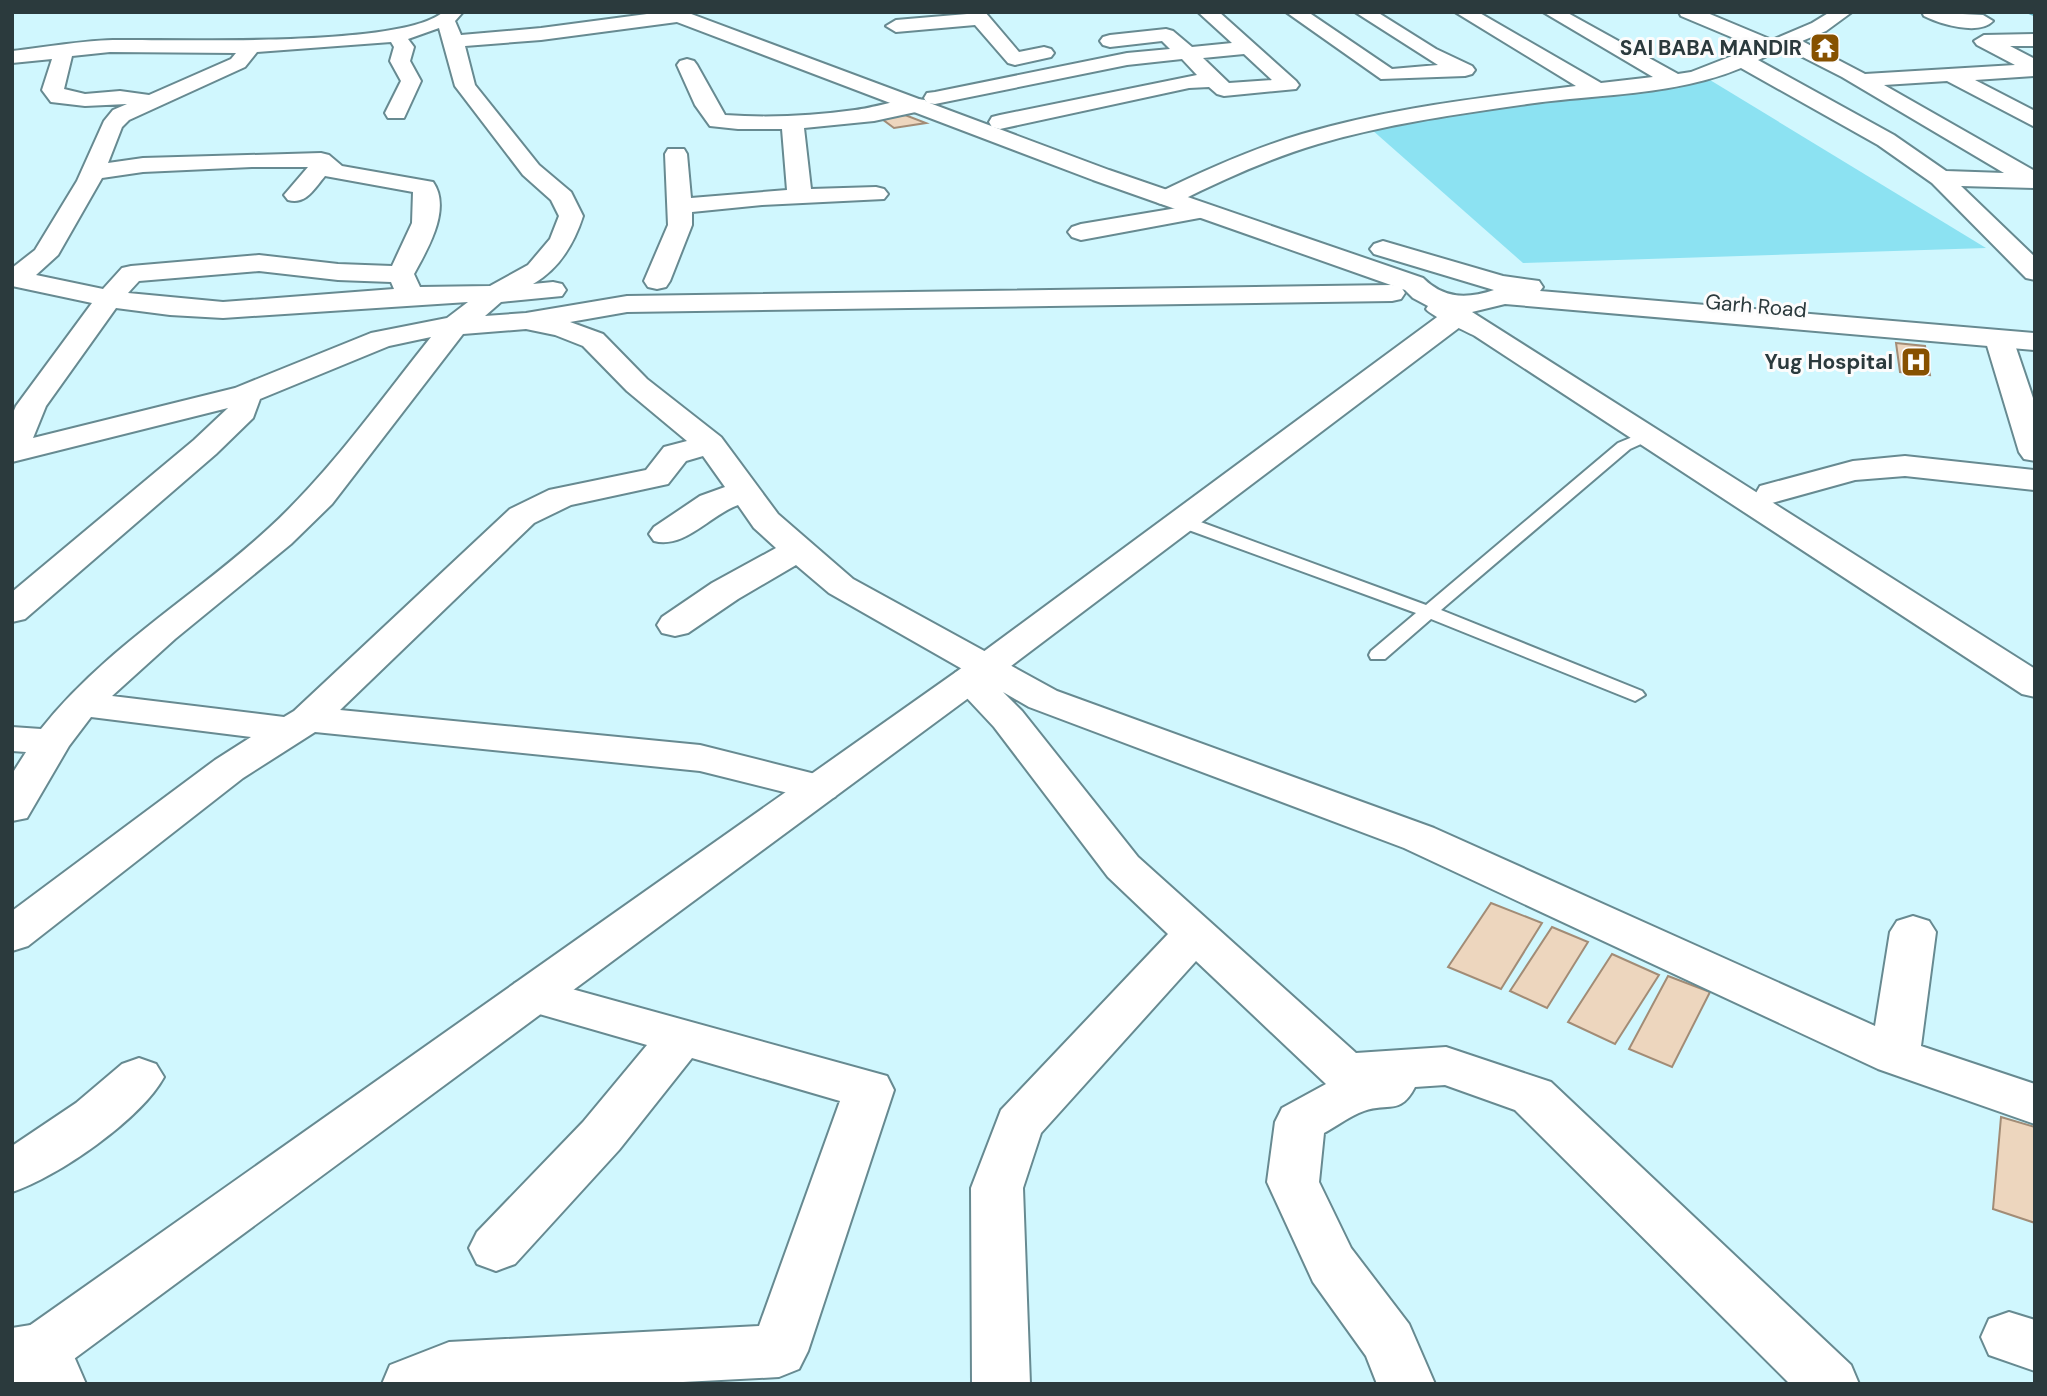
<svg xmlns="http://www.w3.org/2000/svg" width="2047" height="1396" font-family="'DM Sans',sans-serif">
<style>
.green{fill:#8ce2f2}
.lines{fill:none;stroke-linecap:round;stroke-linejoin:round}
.stream{stroke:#5fb4c4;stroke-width:5}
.building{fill:#edd6be;stroke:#a28c76;stroke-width:2}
.lane-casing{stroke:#678a91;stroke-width:4}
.street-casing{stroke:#678a91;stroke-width:4}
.secondary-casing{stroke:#678a91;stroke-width:4}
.primary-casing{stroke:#678a91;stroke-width:4}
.lane{fill:#fff;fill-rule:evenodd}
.street{fill:#fff;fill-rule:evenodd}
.secondary{fill:#fff;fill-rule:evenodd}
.primary{fill:#fff;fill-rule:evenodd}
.labels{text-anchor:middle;stroke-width:6;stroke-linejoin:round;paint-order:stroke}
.far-poi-label{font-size:21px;font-weight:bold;fill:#2b3a3d;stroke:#fcfcfc;text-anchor:end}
.far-street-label{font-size:21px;fill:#2b3a3d;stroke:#fcfcfc}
</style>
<rect width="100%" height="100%" fill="#d0f7fe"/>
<path class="green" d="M1710 80 1986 248 1523 263 1371 129 1544 99Z"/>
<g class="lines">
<path class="stream" d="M2030 12 2035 14"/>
</g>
<path class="building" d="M905 115 926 123 894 128 882 119Z
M1896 343 1925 346 1930 375 1900 372Z
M1491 903 1542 923 1501 989 1448 967Z
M1552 927 1588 942 1547 1008 1510 991Z
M1612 954 1659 975 1615 1044 1568 1022Z
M1668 976 1710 992 1672 1067 1629 1049Z
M2001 1117 2035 1127V1223L1993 1209Z"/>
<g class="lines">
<g class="lane-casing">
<path id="lane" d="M1647 431 1652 433 1655 436 1652 439 1630 449 1441 610 1642 691 1645 695 1635 701 1431 619 1385 659H1371L1369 655 1371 651 1416 613 1175 525 1173 521 1181 516 1187 517 1426 605 1618 443Z"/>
</g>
<g class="street-casing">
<path id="street" d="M443 12H463L455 21 461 35 541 28 662 12H684L686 16 677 22 541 40 465 46 475 85 539 165 571 192 583 216C574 244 559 269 533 284L553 282 562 284 566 290 562 296 501 302 485 316 526 313 627 296 1392 285 1401 287 1405 293 1401 299 1392 301 627 312 570 322 603 334 647 379 721 437 778 514 853 579 1057 691 1434 828 1875 1026 1890 932 1897 921 1913 916 1929 921 1936 932 1921 1046 2035 1084V1124L1878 1069 1404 848 1029 707 1003 692 1022 711 1138 857 1356 1053 1446 1047 1551 1082 1851 1365 1859 1384H1790L1515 1110 1445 1085 1415 1087C1400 1116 1388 1102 1364 1111 1350 1116 1337 1126 1324 1133L1319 1182 1351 1248 1409 1324 1435 1384H1377L1366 1356 1313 1282 1267 1182 1275 1122 1282 1108 1326 1084 1196 961 1041 1133 1023 1188 1030 1384H972L971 1188 1001 1110 1168 934 1108 877 994 727 950 680 956 672 964 670 829 593 796 565 738 599 688 633 675 636 662 633 657 625 662 617 712 583 776 548 754 528 738 505C710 515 685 549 654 541L649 534 654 527 700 496 725 487 703 456 686 461 668 484 571 505 534 523 340 710 700 745 835 779 841 788 835 797 820 801 700 771 315 732 243 778 28 946 12 951V911L215 760 251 737 91 717 69 746 27 818 12 821V774L26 752 12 751V727L41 729C105 648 194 597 269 528 330 472 379 402 431 337L389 346 260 399 253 418 216 454 25 619 12 622V592L194 440 228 408 12 462V415L16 406 92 303 12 286V268L35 250 77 181 104 121 113 110 127 104 85 106 51 102 42 90 52 59 12 63V51C46 47 80 41 113 40 175 39 402 48 443 12ZM439 28 455 86 523 175 551 200 559 216 550 239 528 265 490 286 420 287 414 274C427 250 452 209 433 182L342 166 329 155 321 153 143 158 108 163 122 127 129 120 245 67 257 52 391 42 394 47 390 61 401 81 385 113 388 118H404L421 81 410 61 414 47 408 39ZM110 52 236 53 231 59 149 95 120 91 85 94 64 89 72 56ZM252 167H308L284 195 288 200C306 205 314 189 325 176L413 192 412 223 392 266 338 264 259 255 131 266 122 268 103 289 36 275 58 255 102 178 143 172ZM259 271 338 280 391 282 394 289 223 302 128 293 139 281ZM468 302 447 318 371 333 235 388 33 438 46 406 116 308 170 315 223 318ZM526 329 555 335 583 346 627 391 687 441 664 447 646 470 549 490 510 509 294 711 284 717 112 696 175 639 291 544 332 504 463 334Z
M966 12H985L1019 52 1044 47 1051 49 1054 53 1051 57 1015 65 1008 63 975 25 896 32 886 26 896 20 967 14Z
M1198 12H1219L1296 81 1299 85 1296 89 1224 96 1217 94 1209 87 1189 88 1000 129 992 127 989 122 992 117 1000 115 1197 75 1182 59 1127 65 935 104 927 103 924 98 927 93 935 92 1127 53 1170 49 1162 41 1110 47 1103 45 1100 41 1103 37 1110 35 1166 29 1173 31 1192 47 1232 43ZM1244 54 1272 80 1229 83 1203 58Z
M1286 12H1308L1392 69 1438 65 1355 12H1377L1436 49 1472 66 1475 70 1472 74 1465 76 1381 79Z
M1455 12H1478L1601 83 1653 77 1543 12H1566L1678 74 1691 72 1755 47 1681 16 1679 12H1705L1772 40 1812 23 1830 12H1852L1826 31 1802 41 1865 74 2015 65 1977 45 1974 41 1984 35 2035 34V46H2010L2035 59V76L1975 80 2035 111V127L1947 81 1884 85 2035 171 2034 188 1961 186 2035 257V280L2026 278 1932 183 1878 145 1741 68C1674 96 1598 94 1527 104 1457 114 1385 124 1318 144 1268 159 1222 180 1176 203L1167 205 1158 203 1155 198 1158 193C1205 170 1252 149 1302 134 1390 108 1485 97 1576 86ZM1785 48 1842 77 2004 173 1946 171 1894 135 1758 60Z
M1922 12 1983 15 1993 21C1979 36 1940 24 1924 16Z
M687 59 694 61 697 65 725 115C768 118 812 116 855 110 874 108 908 96 925 100L928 105 925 110 874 121 804 128 811 189 876 187 884 189 888 194 884 199 762 205 692 212V225L670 281 666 287 657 289 648 287 644 281 668 225 665 154 668 149H684L687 154 691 198 787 190 782 129H738L710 126 695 105 677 65 680 61Z
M1201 204 1210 206 1213 211 1210 216 1081 240 1072 237 1068 232 1072 227 1081 224Z
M1999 331 2009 333 2013 339 2035 404V461L2024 459 2019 452 1985 339 1989 333Z
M1905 456 2035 470V490L1905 476 1855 480 1772 503 1760 500 1756 493 1760 486 1853 461Z
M532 978 887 1076 894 1090 808 1351 799 1369 779 1377 645 1384H382L390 1365 449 1342 759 1326 840 1101 692 1058 619 1150 515 1264 496 1271 477 1264 469 1248 477 1232 583 1122 647 1045 515 1007 508 995 515 983Z
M139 1058 156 1064 164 1077C141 1119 58 1177 12 1192V1146L76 1103 122 1064Z
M2009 1312 2035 1320V1371L1989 1355 1981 1337 1989 1319Z
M43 1323 63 1331 86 1384H28L25 1376 12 1374V1328Z"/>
</g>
<g class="secondary-casing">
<path id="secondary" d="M1458 307 1468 309 1472 315 1468 321 982 688 40 1384H12V1338L956 672 1448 309Z"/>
</g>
<g class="primary-casing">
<path id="primary" d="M659 12H686L1109 170 1423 278C1444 299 1467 299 1494 290L1374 254 1370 249 1374 244 1383 241 1503 276 1539 281 1543 287 1540 291 2035 333V350L1505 304 1472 312 2035 669V697L2022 694 1475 336C1464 330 1431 316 1426 309L1428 306 1413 298 1405 290 1093 180 661 16Z"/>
</g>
<use href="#lane" class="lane"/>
<use href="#street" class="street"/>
<use href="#secondary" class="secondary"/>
<use href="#primary" class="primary"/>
</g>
<defs>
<g id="temple-square" transform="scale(1.575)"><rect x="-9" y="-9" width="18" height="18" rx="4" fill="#875100" stroke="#fcfcfc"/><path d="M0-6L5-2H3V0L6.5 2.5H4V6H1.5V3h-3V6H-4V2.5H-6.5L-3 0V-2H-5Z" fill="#fff"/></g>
<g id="hospital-square" transform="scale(1.575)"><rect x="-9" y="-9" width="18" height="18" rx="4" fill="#875100" stroke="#fcfcfc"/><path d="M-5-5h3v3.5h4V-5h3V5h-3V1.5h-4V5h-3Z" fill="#fff"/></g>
</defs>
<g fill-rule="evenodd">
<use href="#temple-square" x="1825" y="48"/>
<use href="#hospital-square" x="1916" y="362"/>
</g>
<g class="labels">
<g class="far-poi-label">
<text x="1802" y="55">SAI BABA MANDIR</text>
<text x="1893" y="369">Yug Hospital</text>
</g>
<g class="far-street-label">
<text transform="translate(1756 306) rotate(5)" y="7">Garh Road</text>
</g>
</g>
<rect width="2047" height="1396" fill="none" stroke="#2b3a3d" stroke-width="28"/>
</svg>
